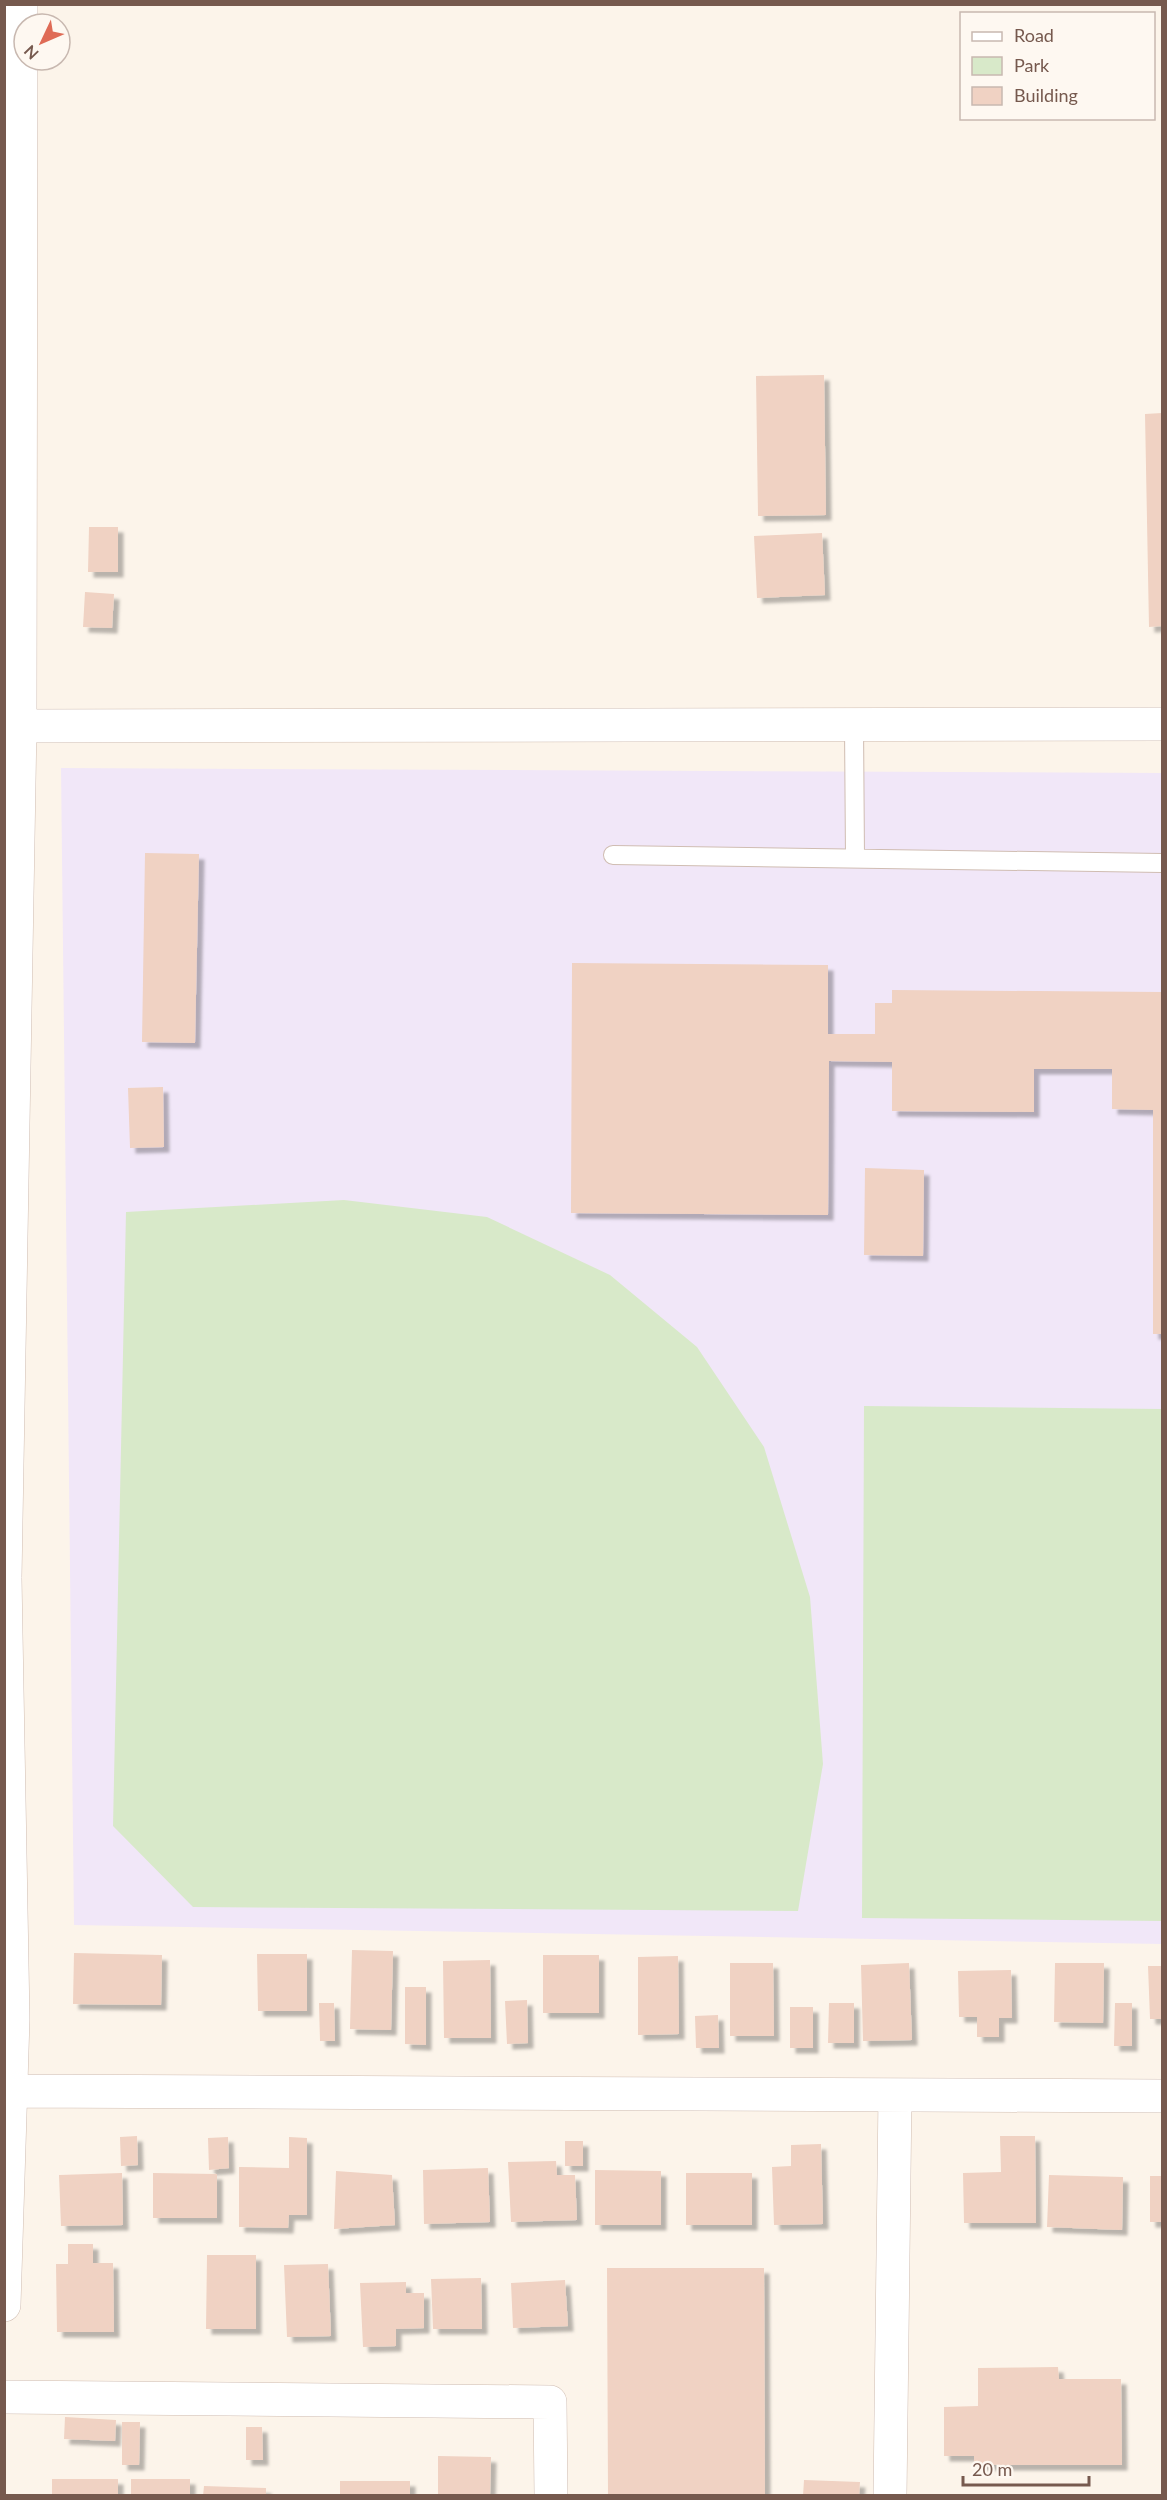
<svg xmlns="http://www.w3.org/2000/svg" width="1167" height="2500" font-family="Lato,sans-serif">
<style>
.education{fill:#f1e7f8}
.green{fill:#d8e9c9}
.building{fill:#f0d2c3;filter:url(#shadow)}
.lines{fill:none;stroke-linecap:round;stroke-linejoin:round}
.lane-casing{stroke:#d0bdb2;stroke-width:20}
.street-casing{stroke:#d0bdb2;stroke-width:34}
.lane{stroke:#fff;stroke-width:18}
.street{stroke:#fff;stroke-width:33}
</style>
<defs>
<filter id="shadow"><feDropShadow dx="5.5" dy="5.5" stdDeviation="1.5" flood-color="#0004"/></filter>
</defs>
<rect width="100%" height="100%" fill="#fcf4ea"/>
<path class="education" d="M61 768 1162 773V1944L74 1925Z"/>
<path class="green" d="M344 1200 487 1217 610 1275 697 1347 764 1447 810 1597 823 1764 798 1911 193 1907 113 1826 126 1212Z
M864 1406 1162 1409V1921L862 1918Z"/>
<path class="building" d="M824 375 826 515 758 516 756 376Z
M1162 413V626L1149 627 1145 414Z
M89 527H118V572H88Z
M822 533 825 595 757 598 754 536Z
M85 592 114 594 112 628 83 627Z
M145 853 199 854 195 1043 142 1042Z
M572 963 828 965V1034H875V1003H892V990L1162 992V1334H1153V1110L1112 1109V1069H1034V1112L892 1111V1062L829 1061 828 1215 571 1213Z
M163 1087 164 1147 130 1148 128 1088Z
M865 1168 924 1170 923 1256 864 1255Z
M352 1950 393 1951 391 2030 350 2029Z
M74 1953 162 1955 161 2005 73 2004Z
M257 1954H307V2011H258Z
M543 1955H599V2013H543Z
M678 1956 679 2034 638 2035V1957Z
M490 1960 491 2038H444L443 1961Z
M730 1963H773L774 2036H730Z
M909 1963 912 2040 863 2041 861 1965Z
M1055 1963H1104L1103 2023 1054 2022Z
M1148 1966H1162V2019H1150Z
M1011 1970 1012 2018H999V2037H977V2017H959L958 1971Z
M405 1987H426V2045L405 2044Z
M527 2000 528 2043 507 2044 505 2001Z
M319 2003H334L335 2041H320Z
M829 2003H854V2043H828Z
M1115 2003H1132V2046H1114Z
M790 2007H813V2048H790Z
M718 2015 719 2048H696L695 2016Z
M137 2136 138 2165 121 2166 120 2137Z
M1000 2136H1035L1036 2223H964L963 2173 1001 2172Z
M228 2137 229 2168 209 2170 208 2138Z
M289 2137 307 2138V2215H289L288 2228 239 2227V2167L289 2168Z
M565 2141H583V2166H565Z
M821 2144 823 2224 774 2225 772 2167 791 2166V2145Z
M556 2161 557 2175H575L577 2220 511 2222 508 2162Z
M488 2168 490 2222 424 2224 423 2170Z
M595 2170 661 2171V2225H595Z
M336 2171 392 2175 395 2225 334 2229Z
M122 2173 123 2225 61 2226 59 2175Z
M153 2173 217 2174V2218H153Z
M686 2173H752V2225H686Z
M1049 2175 1123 2177 1122 2230 1047 2227Z
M1150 2176H1162V2222H1150Z
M68 2244H93V2263H113L114 2332H57L56 2264H68Z
M207 2255H256V2329H206Z
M328 2264 331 2336 287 2337 284 2265Z
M607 2268H764L765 2496H608Z
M481 2278 482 2329H433L431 2279Z
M565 2280 568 2326 513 2328 511 2283Z
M406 2282V2293H424V2328L396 2329V2346L363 2347 360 2283Z
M1058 2367 1059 2379H1121L1122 2465H974V2456H944V2407L978 2406V2368Z
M65 2417 116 2420 115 2441 64 2439Z
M122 2422H140L139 2465H122Z
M246 2427H262L263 2460H246Z
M438 2456 491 2457 490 2496H438Z
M52 2479H118V2496H52Z
M131 2479H190V2496H131Z
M804 2480 860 2482 859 2496H803Z
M340 2481H410V2496H340Z
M204 2486 266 2488V2496H203Z"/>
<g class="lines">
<g class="lane-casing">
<path id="lane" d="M854 725 855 858
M613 855 1162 863"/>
</g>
<g class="street-casing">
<path id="street" d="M20 726 1162 724
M10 2091 1162 2096
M4 2305 13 2019 5 1578 20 726 21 4
M4 2397 550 2402 551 2496
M890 2496 895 2095"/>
</g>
<use href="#lane" class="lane"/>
<use href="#street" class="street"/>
</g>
<rect width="1167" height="2500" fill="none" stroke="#76594e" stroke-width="12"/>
<rect x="960" y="12" width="195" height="108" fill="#fef8f1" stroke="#c8b8b0" stroke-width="1.5"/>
<rect x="972" y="32" width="30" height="9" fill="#ffffff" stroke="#c8b8b0" stroke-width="1.5"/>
<text x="1014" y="42" font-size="18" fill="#76594e">Road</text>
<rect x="972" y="57" width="30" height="18" fill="#d8e9c9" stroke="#c8b8b0" stroke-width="1.5"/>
<text x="1014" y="72" font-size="18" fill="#76594e">Park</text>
<rect x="972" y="87" width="30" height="18" fill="#f0d2c3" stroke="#c8b8b0" stroke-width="1.5"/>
<text x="1014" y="102" font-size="18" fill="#76594e">Building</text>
<g transform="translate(42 42) rotate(226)"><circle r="28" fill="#fef8f1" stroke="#c8b8b0" stroke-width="1.5"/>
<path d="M0-4.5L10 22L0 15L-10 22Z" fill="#df6b56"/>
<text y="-9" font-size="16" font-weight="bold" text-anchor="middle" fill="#76594e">N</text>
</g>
<path d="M963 2476v9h126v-9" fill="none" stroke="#76594e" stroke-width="3"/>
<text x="972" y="2476" font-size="18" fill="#76594e" stroke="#fef8f1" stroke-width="4.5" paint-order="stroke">20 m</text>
</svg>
